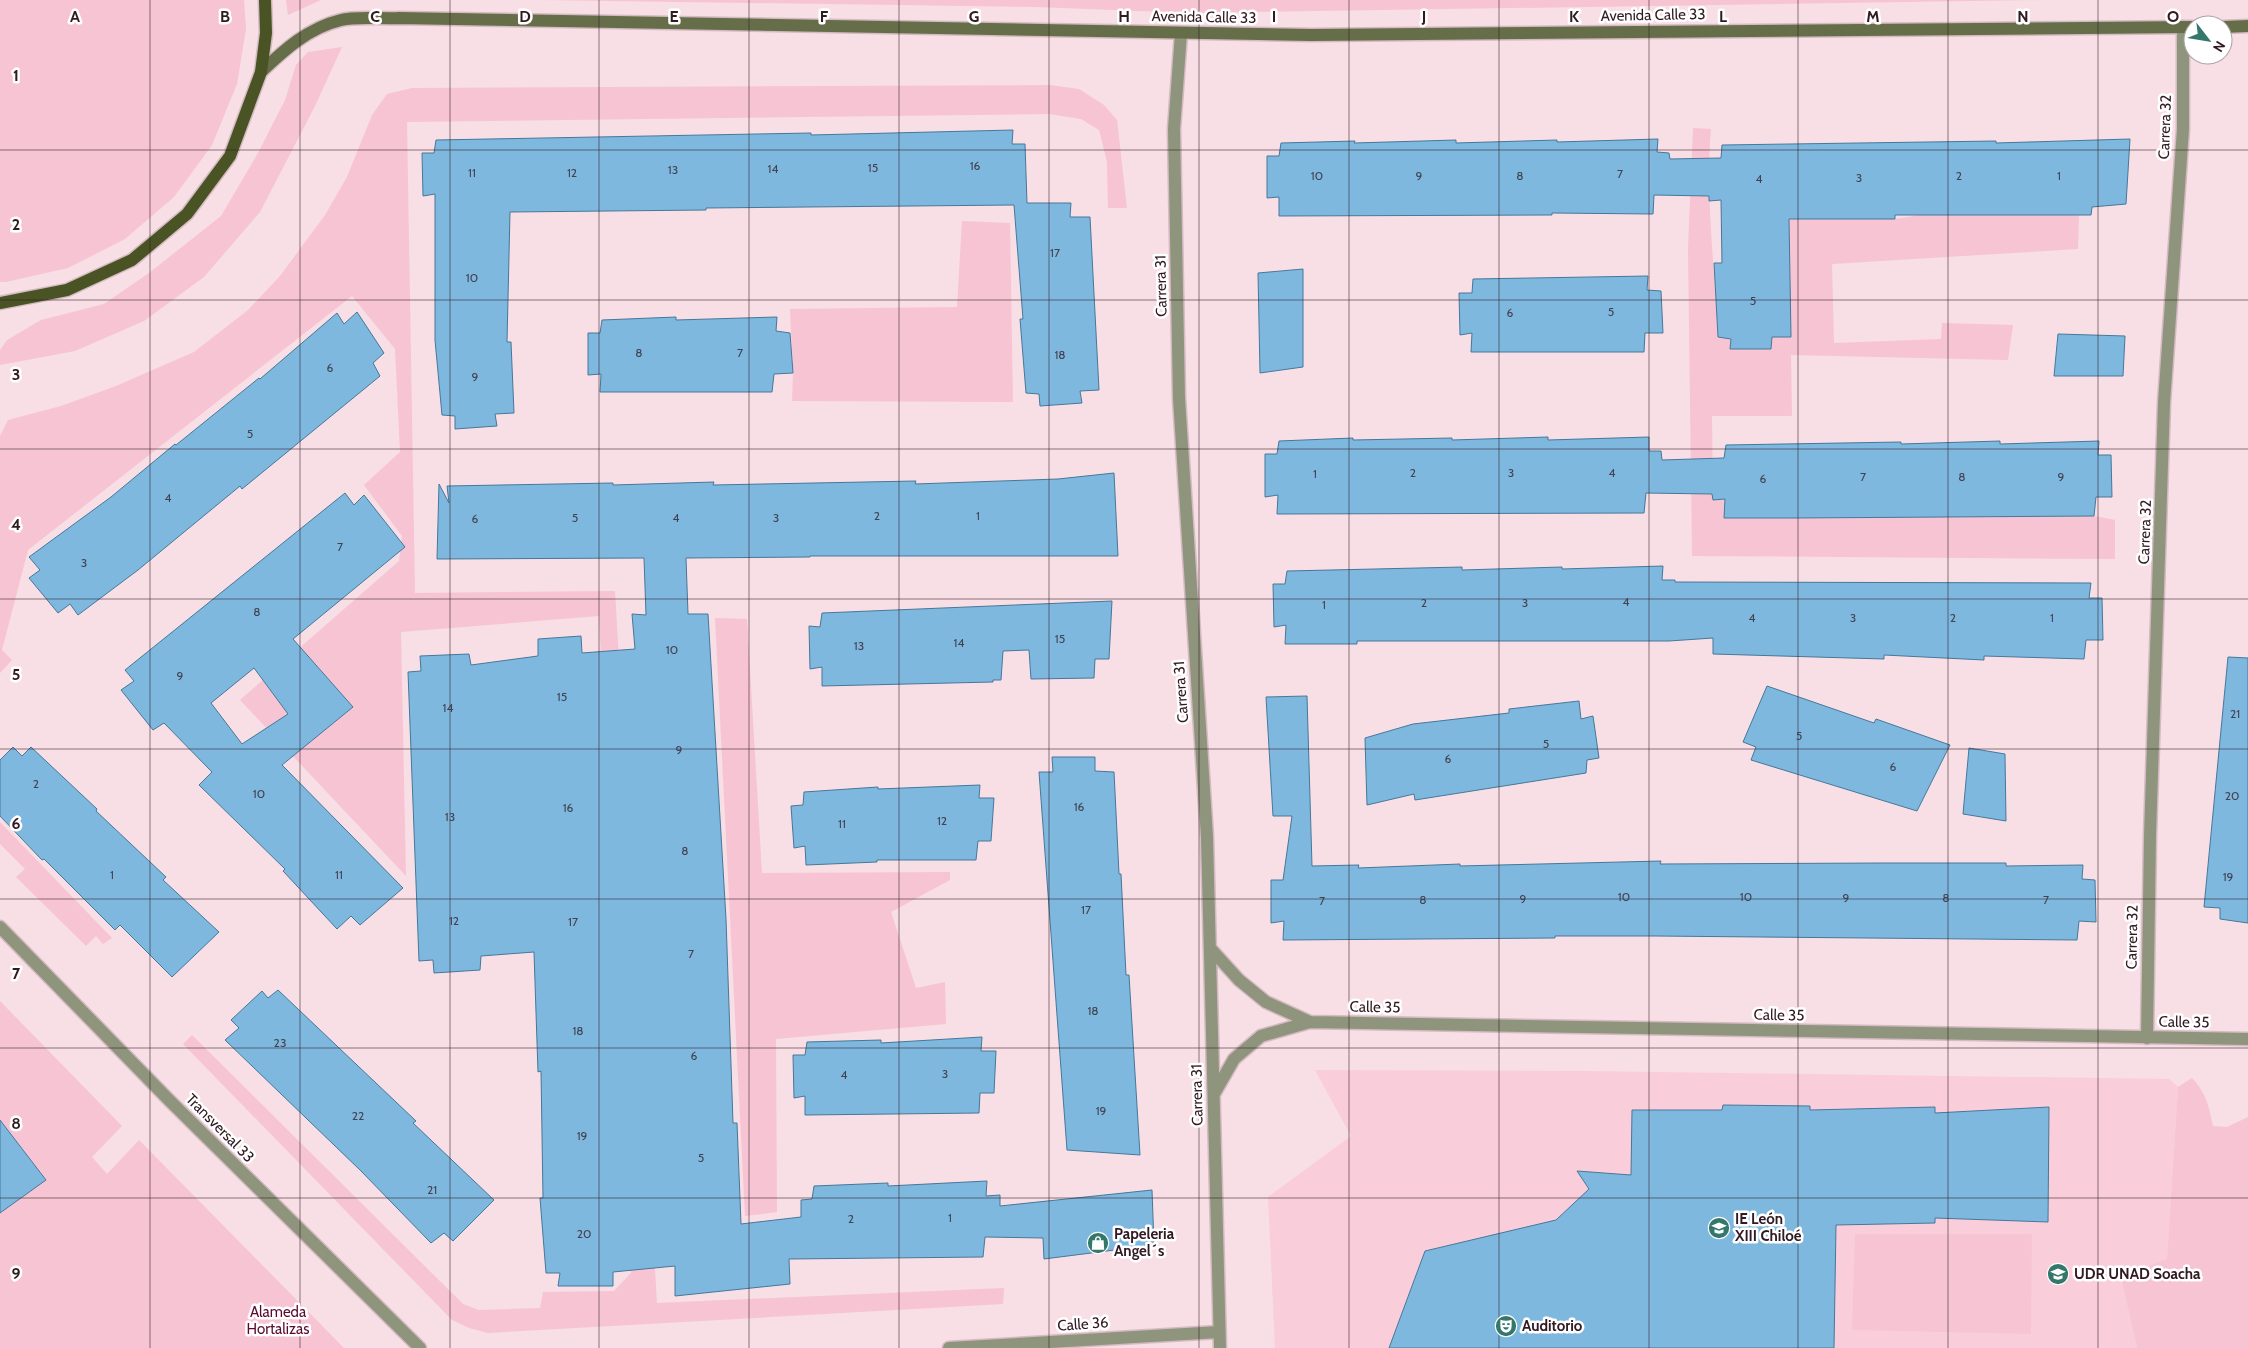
<svg xmlns="http://www.w3.org/2000/svg" width="2248" height="1348" font-family="Cabin,sans-serif">
<style>
.built{fill:#f9ceda}
.green{fill:#f7c4d3}
.building{fill:#7eb8df;stroke:#467899;fill-rule:evenodd}
.lines{fill:none;stroke-linecap:round;stroke-linejoin:round}
.minor-casing{stroke:#d4bbc2;stroke-width:15}
.tertiary-casing{stroke:#d4bbc2;stroke-width:15}
.secondary-casing{stroke:#d4bbc2;stroke-width:15}
.primary-casing{stroke:#d4bbc2;stroke-width:15}
.minor{stroke:#8f957c;stroke-width:12}
.tertiary{stroke:#8f957c;stroke-width:12}
.secondary{stroke:#666e49;stroke-width:12}
.primary{stroke:#495323;stroke-width:12}
.grid{fill:none;stroke:#311a22;stroke-width:1;stroke-opacity:0.55}
.labels{text-anchor:middle;stroke-width:5;stroke-linejoin:round;paint-order:stroke}
.number-label{font-size:12px;fill:#444251}
.street-label{font-size:15px;fill:#311a22;stroke:#fff}
.poi-label{font-size:15px;font-weight:bold;fill:#311a22;stroke:#fff;text-anchor:start}
.park-label{font-size:15px;fill:#5a0c30;stroke:#fff}
.grid-label{font-size:16px;text-anchor:middle;font-weight:bold;fill:#311a22;stroke:#fff;stroke-width:5;stroke-linejoin:round;paint-order:stroke}
</style>
<rect width="100%" height="100%" fill="#f8dee5"/>
<path class="built" d="M1315 1070 1588 1071 2169 1079 2178 1087 2167 1260 2125 1292 2137 1348H1275L1268 1197 1351 1136Z"/>
<path class="green" d="M0 0H244L246 29 237 84 212 145 174 197 125 239 68 268 6 282H0Z
M286 0H321L288 15Z
M542 0H2042L1190 13 1036 7Z
M342 47 315 106 260 212 204 277 144 321 75 351 0 365V350L7 340 41 320 104 304 149 273 221 216 258 153 285 100 296 65 308 52Z
M1050 85 1079 89 1104 105 1117 120 1127 208H1108L1107 162 1099 130 1081 119 1049 114 407 122 415 593 615 591 657 1303 1004 1288 1003 1304 488 1333 469 1328 452 1320 183 1044 192 1035 463 1304 479 1310 540 1308 543 1292 614 1291 631 1273 599 616 401 632 406 876 240 700 399 561 402 536 364 485 400 452 395 349 352 296 28 550 2 650 12 660 0 673V436L8 420 61 406 116 386 194 352 248 310 280 276 325 215 347 177 372 115 387 94 412 88Z
M1693 128 1711 129C1705 198 1715 268 1718 337L1731 339V349H1770L1789 219H1895L1920 215H2079L2078 249 1832 264 1834 343 1941 339 1942 323 2013 325 2008 360 1791 355 1792 416H1712L1713 500 1725 499 1724 517 2094 516 2115 520V559L1692 556 1688 248Z
M962 221 1010 223 1013 402 792 401 793 373 790 309 957 307Z
M715 618 747 619 762 873 950 872V880L891 912 916 988 945 982 946 1024 776 1039 777 1212 745 1216Z
M0 822 112 938 103 944 96 936 86 946 16 877 25 869 0 844Z
M0 1001 122 1126 92 1157 107 1174 139 1140 344 1348H0Z
M2192 1078C2206 1093 2209 1106 2213 1126L2227 1127 2248 1117V1348H2137L2121 1277 2167 1259 2178 1087Z
M1855 1234H2032L2031 1334 1852 1330Z"/>
<path class="building" d="M1013 130 1012 144H1025L1027 203H1071L1070 217H1090L1099 390 1080 391 1082 403 1040 406 1039 394 1026 393 1020 319H1023L1014 205 706 208V210L510 212 507 342H511L514 413 495 414 497 426 455 429V416L442 415 435 340V194L423 196 422 153H434L436 140 811 133V135Z
M1658 139 1657 152 1669 153 1670 159 1721 158 1722 145 1996 141V143L2130 139 2126 204 2092 207 2091 215H1895V219H1789L1791 337H1772L1771 349H1730L1731 339 1718 337 1714 263H1722L1721 200 1709 201V196L1654 195 1653 214 1552 213V215L1279 216V197L1267 198V156H1279L1281 143 1355 141 1354 143 1456 140V143L1557 140V142Z
M1303 269V367L1260 373 1258 273Z
M1648 276 1647 290 1661 291 1663 333H1645L1644 352H1471L1472 333 1460 335 1459 293H1472L1473 279Z
M357 312 384 353 373 363 380 376 242 489 240 486 138 570 78 615 70 604 58 613 29 578 40 570 29 557 111 497 175 444 176 445 259 378 260 379 337 313 344 324Z
M676 317V320L777 317 776 331 790 333 793 373 774 374 772 392H600L601 374 588 375V333H600L602 320Z
M2058 334 2125 336 2123 376H2054Z
M1548 437V440L1649 437V451H1661L1662 460 1724 458 1726 445 1901 442V444L2000 441V444L2099 441 2098 455H2111L2112 497H2096L2094 516 1795 518H1724L1725 499 1713 500 1712 494 1646 493 1644 513 1277 514 1278 495 1265 497V454H1277L1279 441 1353 438V440L1452 438V440Z
M1114 473 1118 556H810V557L686 558 688 614H708L726 919 733 1123H737L741 1224 801 1217V1200L812 1199 814 1186 888 1183V1186L987 1181 986 1196 1000 1195V1206L1152 1190 1154 1245 1044 1259 1043 1238 985 1237 983 1257 789 1259 790 1284 675 1296V1266L613 1272V1286H558L560 1273H546L540 1198H543L541 1071 538 1072 534 952 481 956 480 970 434 973 433 960 419 961 408 672 421 671 420 656 469 654 471 665 538 656V639L581 636 582 653 635 649 632 614 646 615 644 558 437 559 439 484 449 503 447 486 613 483V485L714 482 713 485 916 481 915 484 1058 479Z
M345 493 354 505 364 495 405 547 293 639 353 707 282 765 403 888 360 925 351 916 337 929 283 871 285 869 199 785 212 772 164 723 153 730 121 690 134 681 125 670ZM254 668 288 714 242 744 211 703Z
M1663 566 1662 580H1675V582L2091 583 2089 598H2102L2103 640H2086L2084 659 1984 656V660L1884 655V659L1713 654V638L1669 641H1357V644H1285L1286 625 1274 627 1273 584H1285L1287 571 1462 567V570L1562 567V569Z
M1112 601 1109 659H1095L1094 678 1031 679 1029 650 1003 651 1001 680H993V682L822 686V667L810 669 809 626 820 627 822 613Z
M2228 657 2248 658V923L2220 919V908L2204 907Z
M1767 686 1874 723 1876 719 1950 745 1917 811 1751 760 1756 747 1743 742Z
M1307 696 1312 866 1359 865 1358 868 1460 864V866L1661 861 1660 864 1884 863H2006V866L2083 865 2082 879 2095 880 2096 922 2079 921 2077 940 1656 936H1555V938L1283 940 1284 921 1271 923V880H1283L1292 816H1273L1266 697Z
M1579 701 1581 719 1593 716 1599 758 1587 760 1586 773 1415 800 1414 794 1367 805 1365 738 1413 724 1509 713V709Z
M13 747 22 756 31 747 97 809 96 811 166 877 163 880 219 932 172 977 120 925 115 930 44 859 42 860 0 816V760Z
M1969 748 2005 754 2006 821 1963 814Z
M1052 757H1095V771L1114 772 1119 874H1121L1126 975H1129L1140 1155 1067 1150 1039 772H1053Z
M980 785 979 798H994L991 841H978L976 860H877V862L806 865 805 846 794 848 791 806 803 805 804 792 878 787V789Z
M278 990 416 1121 413 1123 494 1200 453 1241 444 1233 431 1243 361 1171 225 1040 239 1028 231 1020 262 991 268 998Z
M982 1037 981 1051H996L994 1093H980L979 1113 805 1115V1096L794 1098 793 1055H805L807 1042 881 1040V1043Z
M1723 1105 1810 1106V1110L1935 1107V1113L2049 1107 2048 1222 1935 1218V1223L1836 1225 1834 1348H1389L1425 1251 1556 1220 1589 1189 1577 1171 1631 1175 1632 1110H1722Z
M0 1120 46 1180 0 1213Z"/>
<g class="lines">
<g class="minor-casing">
<path id="minor" d="M0 927 169 1100 420 1348
M2147 1038 2150 836 2164 403 2183 129V27
M949 1348 1219 1332"/>
</g>
<g class="tertiary-casing">
<path id="tertiary" d="M1181 33 1174 129 1179 398 1207 837 1220 1348
M1210 948 1239 980 1266 1002 1310 1022
M1214 1094 1234 1059 1261 1036 1310 1022 2248 1039"/>
</g>
<g class="secondary-casing">
<path id="secondary" d="M2223 27 2248 26
M261 72C284 50 308 28 341 20 356 16 382 19 399 18L1311 35 2193 27"/>
</g>
<g class="primary-casing">
<path id="primary" d="M0 303 67 290 132 260 187 214 230 156 261 72 266 33 265 0"/>
</g>
<use href="#minor" class="minor"/>
<use href="#tertiary" class="tertiary"/>
<use href="#secondary" class="secondary"/>
<use href="#primary" class="primary"/>
</g>
<path class="grid" d="M150 0V1348M300 0V1348M450 0V1348M599 0V1348M749 0V1348M899 0V1348M1049 0V1348M1199 0V1348M1349 0V1348M1499 0V1348M1649 0V1348M1798 0V1348M1948 0V1348M2098 0V1348M0 150H2248M0 300H2248M0 449H2248M0 599H2248M0 749H2248M0 899H2248M0 1048H2248M0 1198H2248"/>
<defs>
<g id="school-disc" transform="scale(1.125)"><circle r="9.5" fill="#34786b" stroke="#fff"/><path d="M0-5L7-2L0 1L-7-2ZM-4 1L0 2.5L4 1V4Q0 6-4 4Z" fill="#fff"/></g>
<g id="shop-disc" transform="scale(1.125)"><circle r="9.5" fill="#34786b" stroke="#fff"/><path d="M-5-2.5h2.3a2.7 3.5 0 0 1 5.4 0H5L5.5 6h-11ZM-1.5-2.5h3a1.5 2.3 0 0 0-3 0Z" fill="#fff"/></g>
<g id="university-disc" transform="scale(1.125)"><circle r="9.5" fill="#34786b" stroke="#fff"/><path d="M0-5L7-2L0 1L-7-2ZM-4 1L0 2.5L4 1V4Q0 6-4 4Z" fill="#fff"/></g>
<g id="theatre-disc" transform="scale(1.125)"><circle r="9.5" fill="#34786b" stroke="#fff"/><path d="M-5-5.5Q0-4 5-5.5V0Q5 5 0 6Q-5 5-5 0ZM-3.3-2.5H-1v1.5H-3.3ZM1-2.5H3.3v1.5H1ZM-2.8 1Q0 5.5 2.8 1Z" fill="#fff"/></g>
</defs>
<g fill-rule="evenodd">
<use href="#school-disc" x="1719" y="1228"/>
<use href="#shop-disc" x="1098" y="1243"/>
<use href="#university-disc" x="2058" y="1274"/>
<use href="#theatre-disc" x="1506" y="1326"/>
</g>
<g class="labels">
<g class="number-label">
<text x="975" y="170">16</text>
<text x="873" y="172">15</text>
<text x="773" y="173">14</text>
<text x="673" y="174">13</text>
<text x="472" y="177">11</text>
<text x="572" y="177">12</text>
<text x="1620" y="178">7</text>
<text x="1317" y="180">10</text>
<text x="1419" y="180">9</text>
<text x="1520" y="180">8</text>
<text x="1959" y="180">2</text>
<text x="2059" y="180">1</text>
<text x="1859" y="182">3</text>
<text x="1759" y="183">4</text>
<text x="1055" y="257">17</text>
<text x="472" y="282">10</text>
<text x="1753" y="305">5</text>
<text x="1611" y="316">5</text>
<text x="1510" y="317">6</text>
<text x="639" y="357">8</text>
<text x="740" y="357">7</text>
<text x="1060" y="359">18</text>
<text x="330" y="372">6</text>
<text x="475" y="381">9</text>
<text x="250" y="438">5</text>
<text x="1413" y="477">2</text>
<text x="1511" y="477">3</text>
<text x="1612" y="477">4</text>
<text x="1315" y="478">1</text>
<text x="1863" y="481">7</text>
<text x="1962" y="481">8</text>
<text x="2061" y="481">9</text>
<text x="1763" y="483">6</text>
<text x="168" y="502">4</text>
<text x="877" y="520">2</text>
<text x="978" y="520">1</text>
<text x="575" y="522">5</text>
<text x="676" y="522">4</text>
<text x="776" y="522">3</text>
<text x="475" y="523">6</text>
<text x="340" y="551">7</text>
<text x="84" y="567">3</text>
<text x="1626" y="606">4</text>
<text x="1424" y="607">2</text>
<text x="1525" y="607">3</text>
<text x="1324" y="609">1</text>
<text x="257" y="616">8</text>
<text x="1752" y="622">4</text>
<text x="1853" y="622">3</text>
<text x="1953" y="622">2</text>
<text x="2052" y="622">1</text>
<text x="1060" y="643">15</text>
<text x="959" y="647">14</text>
<text x="859" y="650">13</text>
<text x="672" y="654">10</text>
<text x="180" y="680">9</text>
<text x="562" y="701">15</text>
<text x="448" y="712">14</text>
<text x="2235" y="718">21</text>
<text x="1799" y="740">5</text>
<text x="1546" y="748">5</text>
<text x="679" y="754">9</text>
<text x="1448" y="763">6</text>
<text x="1893" y="771">6</text>
<text x="36" y="788">2</text>
<text x="259" y="798">10</text>
<text x="2232" y="800">20</text>
<text x="1079" y="811">16</text>
<text x="568" y="812">16</text>
<text x="450" y="821">13</text>
<text x="942" y="825">12</text>
<text x="842" y="828">11</text>
<text x="685" y="855">8</text>
<text x="112" y="879">1</text>
<text x="339" y="879">11</text>
<text x="2228" y="881">19</text>
<text x="1624" y="901">10</text>
<text x="1746" y="901">10</text>
<text x="1846" y="902">9</text>
<text x="1946" y="902">8</text>
<text x="1523" y="903">9</text>
<text x="1423" y="904">8</text>
<text x="2046" y="904">7</text>
<text x="1322" y="905">7</text>
<text x="1086" y="914">17</text>
<text x="454" y="925">12</text>
<text x="573" y="926">17</text>
<text x="691" y="958">7</text>
<text x="1093" y="1015">18</text>
<text x="578" y="1035">18</text>
<text x="280" y="1047">23</text>
<text x="694" y="1060">6</text>
<text x="945" y="1078">3</text>
<text x="844" y="1079">4</text>
<text x="1101" y="1115">19</text>
<text x="358" y="1120">22</text>
<text x="582" y="1140">19</text>
<text x="701" y="1162">5</text>
<text x="432" y="1194">21</text>
<text x="950" y="1222">1</text>
<text x="851" y="1223">2</text>
<text x="584" y="1238">20</text>
</g>
<g class="street-label">
<text transform="translate(1653 15) rotate(-1)" y="5">Avenida Calle 33</text>
<text transform="translate(1204 17) rotate(1)" y="5">Avenida Calle 33</text>
<text transform="translate(2165 127) rotate(-88)" y="5">Carrera 32</text>
<text transform="translate(1161 286) rotate(-91)" y="5">Carrera 31</text>
<text transform="translate(2145 532) rotate(-88)" y="5">Carrera 32</text>
<text transform="translate(1181 692) rotate(-94)" y="5">Carrera 31</text>
<text transform="translate(2132 937) rotate(-89)" y="5">Carrera 32</text>
<text transform="translate(1375 1007) rotate(1)" y="5">Calle 35</text>
<text transform="translate(1779 1015) rotate(1)" y="5">Calle 35</text>
<text transform="translate(2184 1022) rotate(1)" y="5">Calle 35</text>
<text transform="translate(1197 1095) rotate(-91)" y="5">Carrera 31</text>
<text transform="translate(220 1128) rotate(45)" y="5">Transversal 33</text>
<text transform="translate(1083 1324) rotate(-4)" y="5">Calle 36</text>
</g>
<g class="poi-label">
<text x="1735" y="1224">IE León<tspan x="1735" dy="17">XIII Chiloé</tspan></text>
<text x="1114" y="1239">Papeleria<tspan x="1114" dy="17">Angel´s</tspan></text>
<text x="2074" y="1279">UDR UNAD Soacha</text>
<text x="1522" y="1331">Auditorio</text>
</g>
<g class="park-label">
<text x="278" y="1317">Alameda<tspan x="278" dy="17">Hortalizas</tspan></text>
</g>
</g>
<g class="grid-label">
<text x="75" y="22">A</text>
<text x="225" y="22">B</text>
<text x="375" y="22">C</text>
<text x="525" y="22">D</text>
<text x="674" y="22">E</text>
<text x="824" y="22">F</text>
<text x="974" y="22">G</text>
<text x="1124" y="22">H</text>
<text x="1274" y="22">I</text>
<text x="1424" y="22">J</text>
<text x="1574" y="22">K</text>
<text x="1723" y="22">L</text>
<text x="1873" y="22">M</text>
<text x="2023" y="22">N</text>
<text x="2173" y="22">O</text>
<text x="16" y="81">1</text>
<text x="16" y="230">2</text>
<text x="16" y="380">3</text>
<text x="16" y="530">4</text>
<text x="16" y="680">5</text>
<text x="16" y="829">6</text>
<text x="16" y="979">7</text>
<text x="16" y="1129">8</text>
<text x="16" y="1279">9</text>
</g>
<g transform="translate(2208 40) rotate(121)"><circle r="24" fill="#ffffff" stroke="#ada3a7"/>
<path d="M0-4L9 19L0 12L-9 19Z" fill="#34786b"/>
<text y="-8" font-size="14" font-weight="bold" text-anchor="middle" fill="#311a22">N</text>
</g>
</svg>
